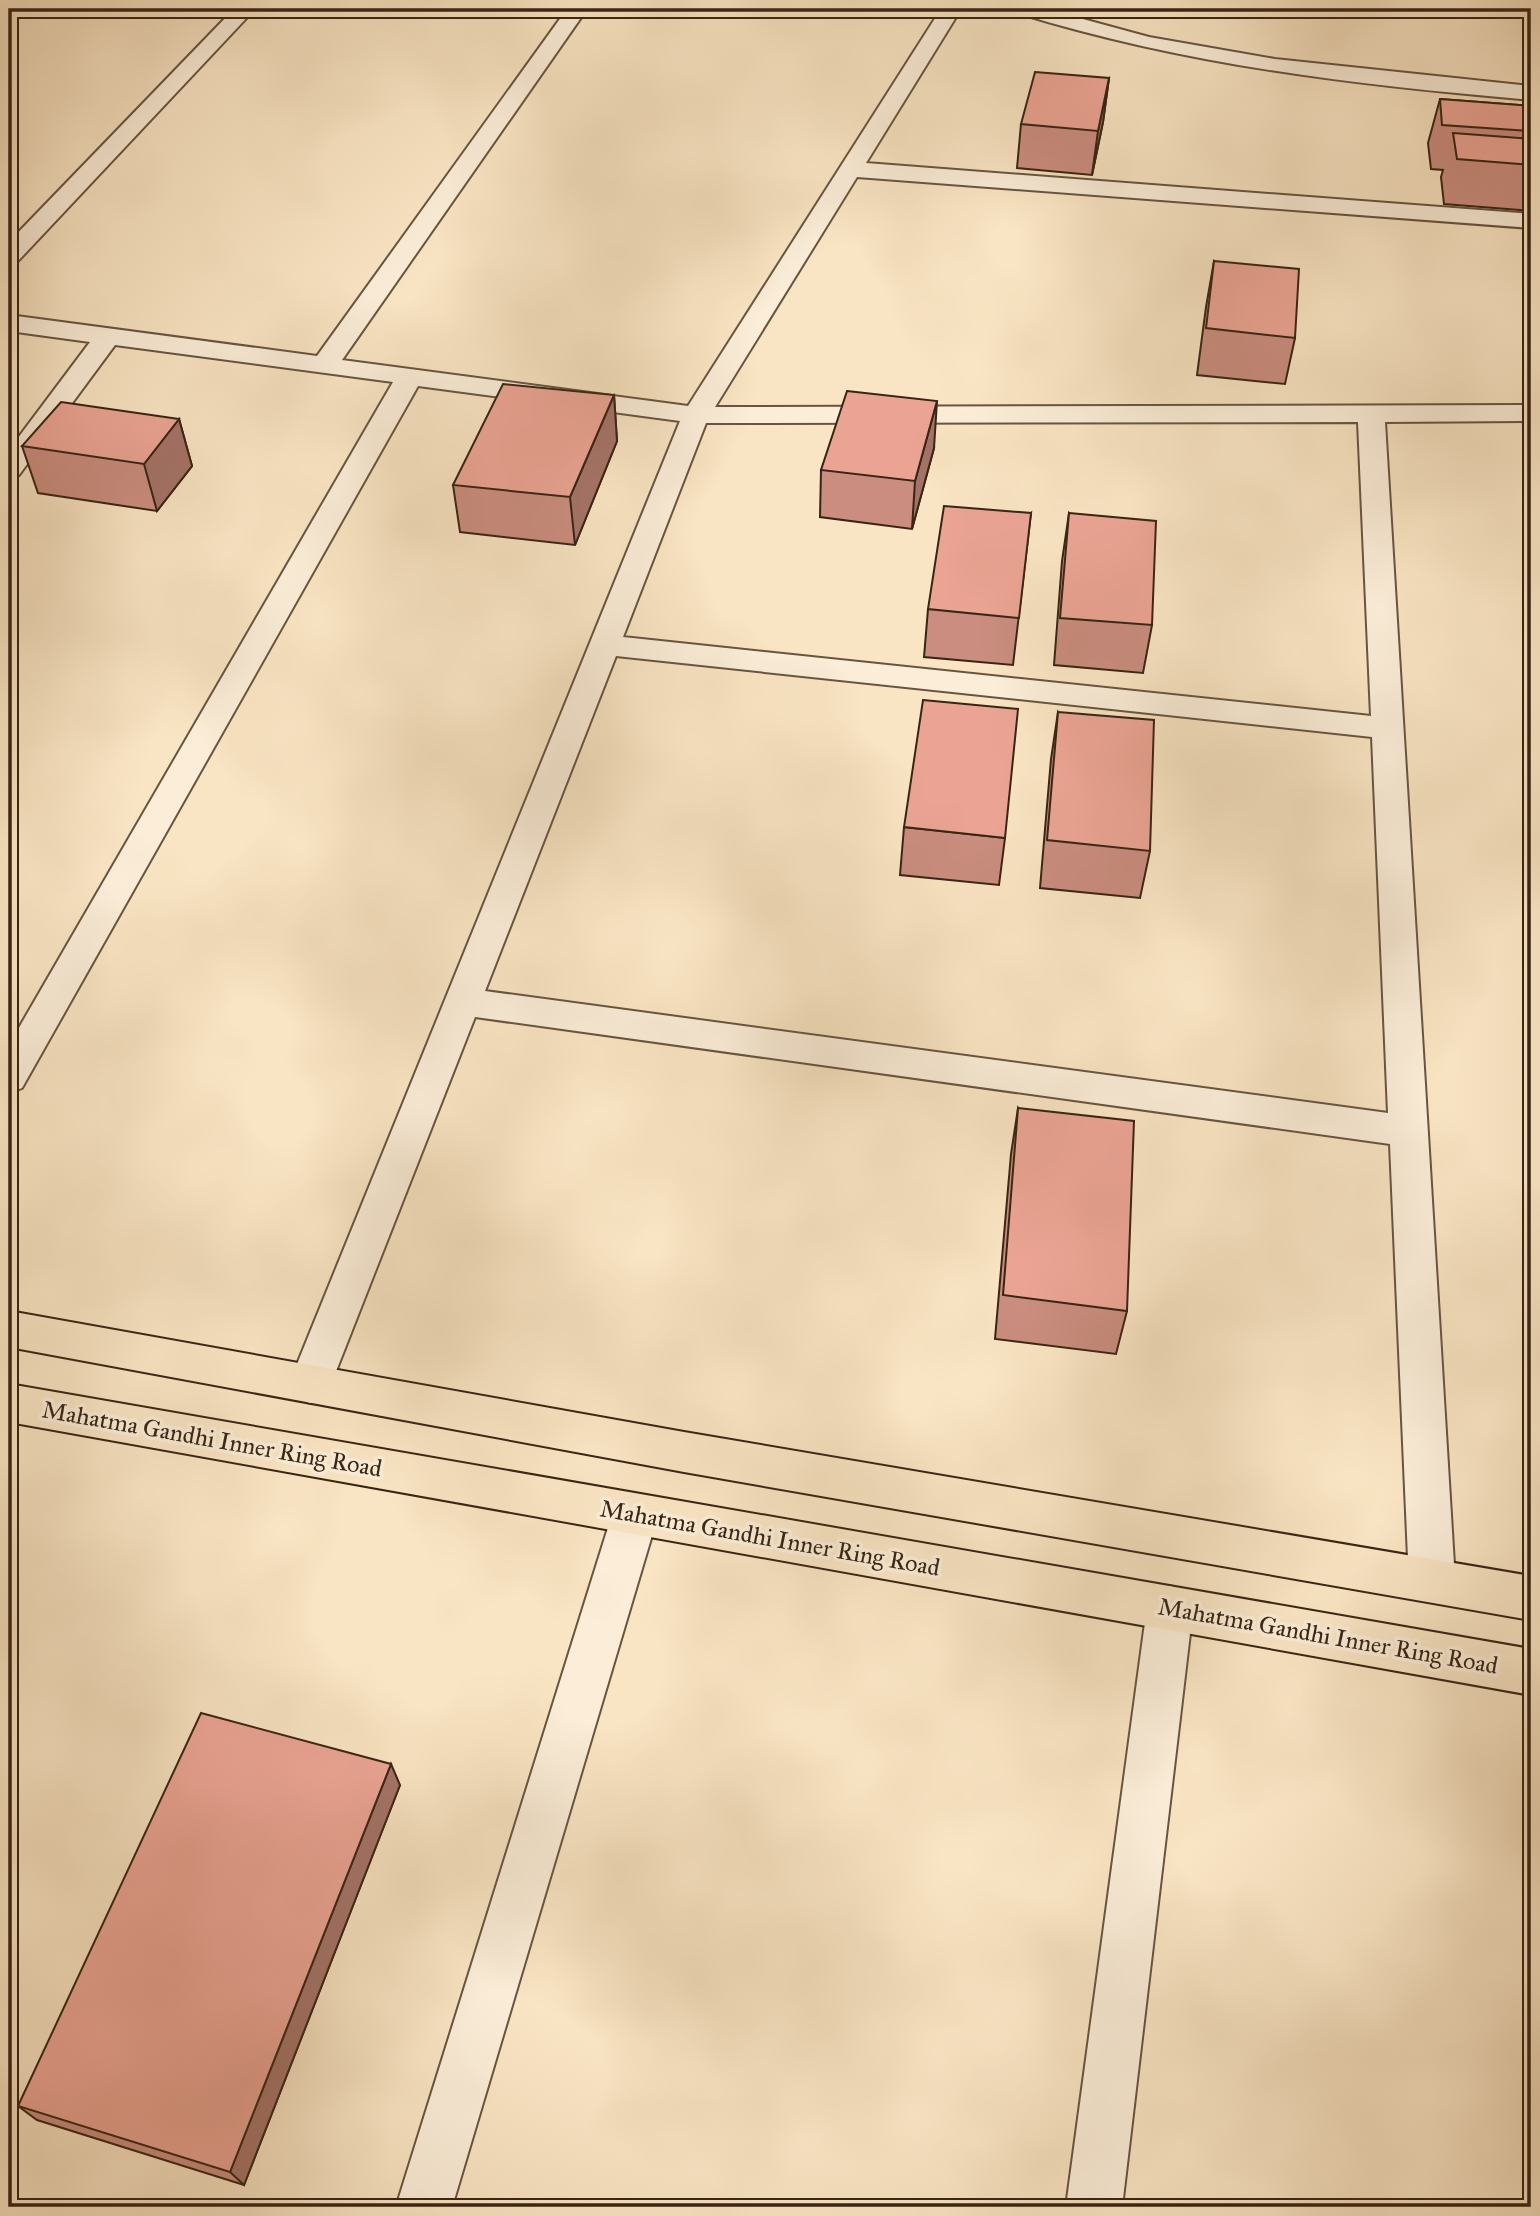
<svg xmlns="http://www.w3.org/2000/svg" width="1540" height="2216" font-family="'IM FELL Great Primer',serif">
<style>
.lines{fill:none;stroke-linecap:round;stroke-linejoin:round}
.minor-casing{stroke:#68553f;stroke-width:4}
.major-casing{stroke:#382513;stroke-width:4}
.minor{fill:#fbedd8;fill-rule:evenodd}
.major{fill:#f9e4c3;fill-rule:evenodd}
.wall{fill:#ca8d7f;stroke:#382513;stroke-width:2}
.shaded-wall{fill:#a47368;stroke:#382513;stroke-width:2}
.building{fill:#eba494;stroke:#382513;stroke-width:2}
.labels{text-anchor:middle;stroke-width:7;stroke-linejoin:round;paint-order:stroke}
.street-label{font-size:24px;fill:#382513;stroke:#fbedd8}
</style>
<rect width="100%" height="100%" fill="#f9e4c3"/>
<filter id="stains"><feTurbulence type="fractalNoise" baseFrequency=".00286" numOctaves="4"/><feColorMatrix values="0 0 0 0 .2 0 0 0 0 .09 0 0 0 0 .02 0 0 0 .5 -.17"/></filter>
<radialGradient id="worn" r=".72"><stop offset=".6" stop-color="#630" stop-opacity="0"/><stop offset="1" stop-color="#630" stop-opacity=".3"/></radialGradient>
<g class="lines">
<g class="minor-casing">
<path id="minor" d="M234 9H255L18 261 9 263V242Z
M567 9H587L342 360 688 406 941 9H961L866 163 1531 214V228L857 177 715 407 1531 405V421L1385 422 1455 1581 1448 1596 1432 1602 1416 1596 1409 1581 1390 1144 475 1017 331 1384 325 1397 310 1403 295 1397 289 1384 680 421 418 386 22 1088 9 1093V1045L393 382 115 345 19 475 9 477V450L90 342 9 331V315L317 356ZM1358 422 1371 716 623 637 706 423ZM616 656 1372 737 1388 1113 485 991Z
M1015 9H1046L1149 37 1275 59 1531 86V100C1357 85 1185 65 1018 13Z
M635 1495 651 1501 658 1515 452 2207H396L612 1515 619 1501Z
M1170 1586 1186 1593 1193 1608 1122 2207H1066L1147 1608 1154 1593Z"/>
</g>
<g class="major-casing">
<path id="major" d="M9 1311 684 1432 1531 1576V1620L684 1472 9 1347Z
M9 1384 1531 1649V1695L9 1422Z"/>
</g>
<use href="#minor" class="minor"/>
<use href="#major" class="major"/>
</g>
<path class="wall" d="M1109 78 1103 122 1092 175 1017 168 1021 124Z
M1440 99 1531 106V211L1444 204 1441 177 1443 170 1431 169 1428 143Z
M1214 261 1295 338 1285 384 1197 375 1206 307Z
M614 395 617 441 575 545 460 532 453 485Z
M179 419 192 466 157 511 38 493 22 446Z
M934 448 912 529 820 517 821 470Z
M1031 513 1013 665 924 657 928 609Z
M1069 513 1152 625 1143 673 1054 665 1062 561Z
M1058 712 1150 851 1140 898 1040 888 1051 759Z
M904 827 1005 838 999 885 900 875Z
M1018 1108 1127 1311 1116 1354 995 1339 1011 1154Z
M400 1785 244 2185 37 2120 18 2106Z"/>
<path class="shaded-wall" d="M1109 78 1103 122 1092 175 1098 131Z
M614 395 617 441 575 545 570 497Z
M937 401 934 448 912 529 915 481Z
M179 419 192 466 157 511 144 464Z
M391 1764 400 1785 244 2185 230 2172Z"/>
<path class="building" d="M1035 72 1109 78 1098 131 1021 124Z
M1440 99 1531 106V131L1442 125Z
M1453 133 1531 139V165L1457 159Z
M1214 261 1299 269 1295 338 1206 328Z
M503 384 614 395 570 497 453 485Z
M847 391 937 401 915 481 821 470Z
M61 402 179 419 144 464 22 446Z
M944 506 1031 513 1019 618 928 609Z
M1069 513 1156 521 1152 625 1060 618Z
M923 700 1018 709 1005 838 904 827Z
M1058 712 1154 720 1150 851 1047 840Z
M1018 1108 1134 1121 1127 1311 1003 1295Z
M201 1713 391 1764 230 2172 18 2106Z"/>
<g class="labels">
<g class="street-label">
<text transform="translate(212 1439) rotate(10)" y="8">Mahatma Gandhi Inner Ring Road</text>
<text transform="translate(770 1538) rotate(10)" y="8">Mahatma Gandhi Inner Ring Road</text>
<text transform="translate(1328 1636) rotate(10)" y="8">Mahatma Gandhi Inner Ring Road</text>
</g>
</g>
<rect width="1540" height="2216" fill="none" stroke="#f9e4c3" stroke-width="35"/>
<rect x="10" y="10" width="1519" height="2195" fill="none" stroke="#382513" stroke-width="3.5"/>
<rect x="18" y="18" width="1505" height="2181" fill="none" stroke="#382513" stroke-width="2"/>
<rect width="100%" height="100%" filter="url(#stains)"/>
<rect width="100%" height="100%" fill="url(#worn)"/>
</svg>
